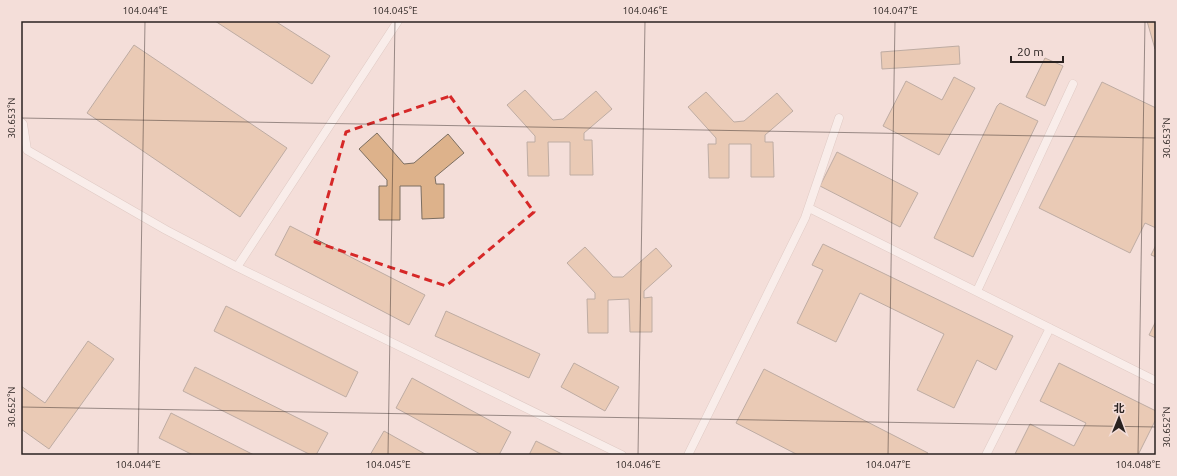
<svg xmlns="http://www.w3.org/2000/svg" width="1177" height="476" font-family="Ubuntu,'Noto Sans SC',sans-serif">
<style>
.building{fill:#ddb28b;stroke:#7c6e61}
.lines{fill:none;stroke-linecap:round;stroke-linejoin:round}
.lane-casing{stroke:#c7b2ad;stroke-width:9}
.lane{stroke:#fff;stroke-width:8}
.marked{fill:none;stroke:#d62828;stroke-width:3;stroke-dasharray:8 5;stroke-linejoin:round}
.ticks{fill:none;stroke:#2a2220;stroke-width:1;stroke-opacity:0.45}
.neatline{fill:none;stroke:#2a2220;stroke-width:1.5}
.ticks-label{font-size:10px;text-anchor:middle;fill:#2a2220}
</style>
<rect width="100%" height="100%" fill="#f4ded9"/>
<path class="building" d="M215 21H275L330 56 312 84Z
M1147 21H1156V49H1155Z
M134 45 287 148 240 217 87 113Z
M959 46 960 64 882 69 881 52Z
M1045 58 1063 66 1045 106 1026 97Z
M954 77 975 88 939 155 883 126 906 81 942 100Z
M1102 82 1156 108V228L1145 223 1130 253 1039 208Z
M525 90 553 120 563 119 596 91 612 109 584 133V140H592L593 175H570V142H548L549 176H528L527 142H535V136L507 105Z
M706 92 734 122 744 121 777 93 793 111 765 135V142H773L774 177H751V144H729V178H709L708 144H716V138L688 107Z
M1000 103 1038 121 973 257 934 238 997 106Z
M377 133 404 164 414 163 448 134 464 153 435 177 436 184H444V218L422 219 421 186H400V220H379V186H387V180L359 149Z
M837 152 918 193 900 227 820 186Z
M290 226 425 295 409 325 275 255Z
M823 244 1013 336 996 370 977 360 954 408 917 390 944 334 860 293 836 342 797 323 823 270 812 265Z
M1156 245V257L1151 255Z
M585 247 613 277H623L656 248 672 266 644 291V298L652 297V332H630L629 299 608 300V333H588L587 299H595V293L567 263Z
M226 306 358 372 346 397 214 331Z
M446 311 540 354 529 378 435 336Z
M1156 321V338L1149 335Z
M88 341 114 359 49 449 21 429V386L45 403Z
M574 363 619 387 605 411 561 387Z
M1059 363 1156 411V419L1138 455 1015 454 1030 424 1074 446 1086 423 1040 401Z
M195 367 328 433 316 455H311L183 391Z
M764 369 928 453 927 455H798L736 423Z
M412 378 511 432 499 455H482L396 408Z
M171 413 254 455H193L159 438Z
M384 431 427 455H370Z
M536 441 564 455H529Z"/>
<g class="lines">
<g class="lane-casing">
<path id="lane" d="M21 122 23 124 27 150 166 230 237 267 622 455
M809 208 1156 381
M237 267 398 21
M977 291 1073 84
M688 455 805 218 839 118
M986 455 1050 328"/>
</g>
<use href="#lane" class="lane"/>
</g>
<path d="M0 0H1177V476H0ZM450 96 534 212 446 286 315 242 346 132Z" fill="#f4ded9" fill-opacity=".55" fill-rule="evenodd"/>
<path class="marked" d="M450 96 534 212 446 286 315 242 346 132Z"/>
<path class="ticks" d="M21 118 1156 138M21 407 1156 427M138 455 145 21M388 455 395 21M638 455 645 21M888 455 895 21M1138 455 1145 21"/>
<rect width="1177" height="476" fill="none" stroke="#f4ded9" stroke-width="44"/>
<g transform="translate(1119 418) rotate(1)" stroke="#f4ded9" stroke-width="3" paint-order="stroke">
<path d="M0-3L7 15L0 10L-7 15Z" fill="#2a2220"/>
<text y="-6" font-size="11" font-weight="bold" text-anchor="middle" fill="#2a2220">北</text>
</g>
<path d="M1011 56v6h52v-6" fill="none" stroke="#2a2220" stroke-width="2"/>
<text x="1017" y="56" font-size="12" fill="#2a2220" stroke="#f4ded9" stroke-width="3" paint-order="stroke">20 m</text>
<rect x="22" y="22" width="1133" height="432" class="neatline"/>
<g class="ticks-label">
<text x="145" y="14">104.044°E</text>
<text x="395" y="14">104.045°E</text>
<text x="645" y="14">104.046°E</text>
<text x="895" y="14">104.047°E</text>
<text transform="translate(11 118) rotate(-90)" y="4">30.653°N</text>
<text transform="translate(1166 138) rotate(-90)" y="4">30.653°N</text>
<text transform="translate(11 407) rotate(-90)" y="4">30.652°N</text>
<text transform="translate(1166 427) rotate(-90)" y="4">30.652°N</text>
<text x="138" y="468">104.044°E</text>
<text x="388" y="468">104.045°E</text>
<text x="638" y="468">104.046°E</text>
<text x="888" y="468">104.047°E</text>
<text x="1138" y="468">104.048°E</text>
</g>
</svg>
